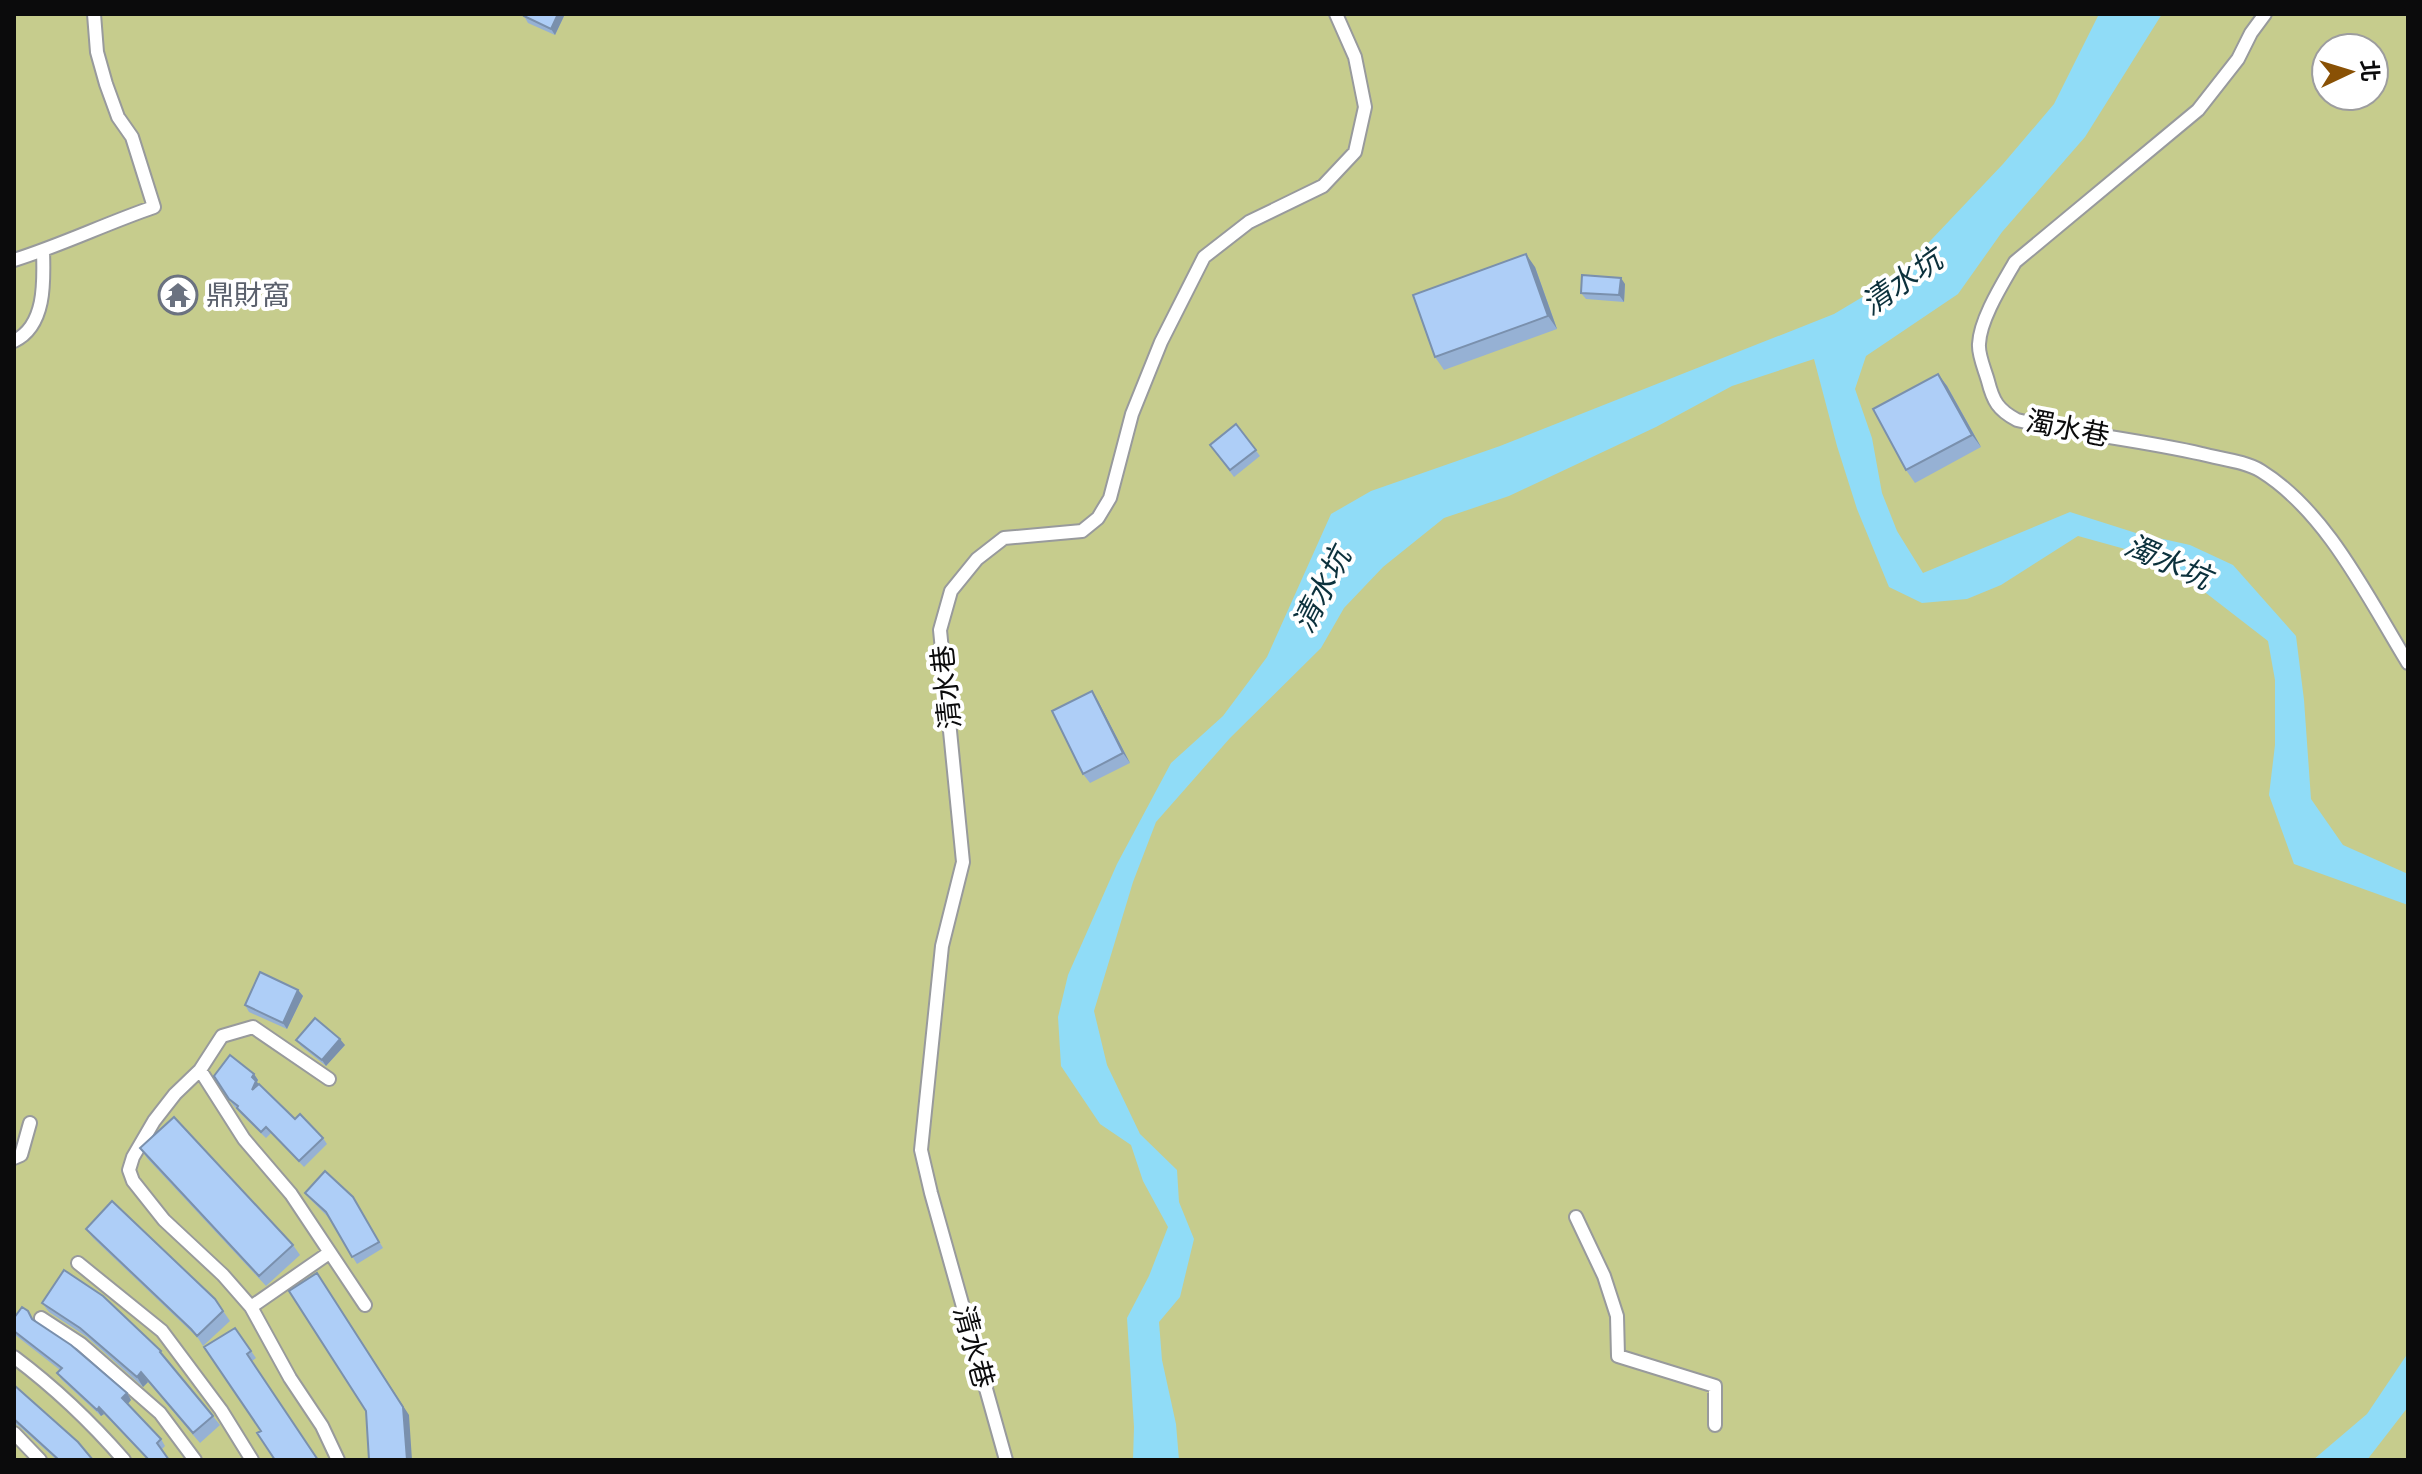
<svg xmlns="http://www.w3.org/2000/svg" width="2422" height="1474" font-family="'Source Serif 4','Noto Sans TC',serif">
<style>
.forest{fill:#c6cc8d;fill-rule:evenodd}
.water{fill:#90dcf7}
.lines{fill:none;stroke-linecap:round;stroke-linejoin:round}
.lane-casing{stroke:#989a9c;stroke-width:16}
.lane{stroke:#fff;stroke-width:12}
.wall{fill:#96b1d4}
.shaded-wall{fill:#7a90ad}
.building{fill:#aecef7;stroke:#7a90ad;stroke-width:2}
.labels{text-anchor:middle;stroke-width:8;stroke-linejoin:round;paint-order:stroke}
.worship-label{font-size:28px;fill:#5b616d;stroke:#fff;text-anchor:start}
.street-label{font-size:28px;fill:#0b0b0c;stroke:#fff}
.water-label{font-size:30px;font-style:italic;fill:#0c313c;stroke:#fff}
</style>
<rect width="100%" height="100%" fill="#f8fafd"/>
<path class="forest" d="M14 14H2408V1460H14ZM2326 48H2374V96H2326Z"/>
<path class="water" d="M2099 14H2162L2085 137 2002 232 1958 294 1866 356 1855 389 1872 438 1882 493 1897 531 1923 573 2070 512 2136 533 2190 545 2233 565 2296 636 2304 700 2311 799 2343 845 2408 874V905L2294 864 2269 795 2275 745V680L2268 641 2193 583 2143 554 2078 536 2001 585 1967 599 1922 603 1889 587 1857 509 1837 446 1814 359 1732 386 1656 427 1509 496 1444 518 1383 567 1344 608 1321 648 1230 738 1156 822 1133 882 1094 1011 1107 1065 1140 1134 1177 1170 1179 1202 1194 1239 1180 1297 1159 1322 1162 1360 1176 1424 1179 1460H1133L1134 1427 1127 1318 1149 1276 1168 1227 1143 1181 1131 1145 1100 1124 1061 1066 1058 1017 1068 975 1117 864 1171 763 1223 716 1267 657 1331 514 1371 491 1500 446 1834 314 1896 277 2003 164 2054 104Z
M2408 1353V1407L2367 1460H2313L2367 1414Z"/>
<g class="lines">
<g class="lane-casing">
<path id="lane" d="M2265 14 2251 33 2238 59 2198 110 2015 262C2003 283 1980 319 1979 344 1978 355 1985 370 1988 381 1993 401 1998 410 2017 420 2078 434 2141 440 2202 454 2220 459 2245 461 2261 471 2327 512 2368 598 2408 663
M14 260C62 245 107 223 154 207L132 137 118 117 106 84 97 52 94 14
M14 341C46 326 44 281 43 251
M200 1070 244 1139 291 1194 365 1305
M329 1079 253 1027 222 1036 200 1070 175 1094 154 1121 133 1157 129 1170 133 1181 164 1220 223 1275 251 1307 290 1378 322 1426 338 1460
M14 1158 21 1155 30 1123
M1576 1217 1604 1276 1617 1316 1618 1356 1715 1386V1425
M78 1263 162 1331 221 1410 252 1460
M251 1307 329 1253
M41 1318 81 1344 160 1413 195 1460
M14 1357C54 1387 91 1422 124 1460
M14 1433 40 1460
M1006 1460 931 1193 921 1150 942 946 963 862 940 630 951 591 977 559 1004 538 1082 531 1098 518 1110 498 1132 414 1161 342 1204 257 1249 222 1323 186 1355 152 1365 107 1355 57 1336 14"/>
</g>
<use href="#lane" class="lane"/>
</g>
<path class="wall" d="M525 14H565L555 35 528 23 524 16Z
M1535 267 1557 329 1444 370 1435 357Z
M1625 284 1624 302 1586 299 1581 293Z
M1938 374 1947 386 1981 447 1915 483 1906 470Z
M1236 424 1260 456 1234 477 1210 445Z
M1092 691 1098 701 1130 763 1090 783 1083 774Z
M298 990 303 996 287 1029 249 1012 245 1005Z
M296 1040 345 1045 326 1066 301 1046Z
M254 1074 258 1080 257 1082 258 1084 295 1119 323 1138 327 1144 304 1167 271 1133 266 1138 241 1114 233 1105 214 1076Z
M140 1148 293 1245 300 1255 266 1286 147 1158Z
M305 1193 353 1197 383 1248 357 1264 328 1217 310 1199Z
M86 1229 215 1299 230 1321 203 1346 198 1338 93 1238Z
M42 1303 168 1360 220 1425 200 1443 148 1382 143 1387 87 1337 49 1312Z
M32 1317 34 1321 127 1393 131 1400 127 1404 161 1439 165 1446 162 1449 169 1460H148L104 1414 101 1416 62 1380 57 1373 60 1370 14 1334V1318Z
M235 1328 256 1358 252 1361 261 1431Z
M14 1385 93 1460H57L20 1427 14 1423Z"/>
<path class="shaded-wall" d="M558 14H565L555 35 551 29Z
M1526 254 1535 267 1557 329 1548 316Z
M1621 278 1625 284 1624 302 1619 295Z
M1938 374 1947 386 1981 447 1972 435Z
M1092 691 1098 701 1130 763 1123 753Z
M298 990 303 996 287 1029 283 1023Z
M340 1039 345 1045 326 1066 322 1060Z
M254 1074 258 1080 257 1082 261 1087 252 1090V1077Z
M317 1273 409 1415 412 1460H407Z
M141 1372 148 1382 143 1387 137 1377Z
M127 1393 131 1400 127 1405 122 1398Z
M99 1407 104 1414 101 1416 97 1410Z"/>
<path class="building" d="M525 14H558L551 29 524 16Z
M1526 254 1548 316 1435 357 1413 295Z
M1582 275 1621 278 1619 295 1581 293Z
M1938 374 1972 435 1906 470 1873 409Z
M1236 424 1256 450 1230 470 1210 445Z
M1092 691 1123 753 1083 774 1052 711Z
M260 972 298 990 283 1023 245 1005Z
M315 1018 340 1039 322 1060 296 1040Z
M230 1055 254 1074 252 1077 256 1081 252 1090 259 1084 295 1119 300 1114 323 1138 299 1161 266 1127 261 1132 237 1108 238 1106 229 1099 214 1076Z
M174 1117 293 1245 259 1276 140 1148Z
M325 1171 353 1197 379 1242 352 1257 326 1212 305 1193Z
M112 1201 215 1299 223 1311 197 1336 191 1329 86 1229Z
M64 1270 103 1296 161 1351 160 1352 213 1416 193 1433 141 1372 137 1377 80 1328 42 1303Z
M317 1273 403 1407 407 1460H369L366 1411 289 1291Z
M22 1307 28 1311 32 1319 71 1345 127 1393 122 1398 161 1439 157 1443 169 1460H149L99 1407 97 1410 57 1373 62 1368 14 1331V1318Z
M235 1328 251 1351 247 1354 318 1460H275L257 1433 261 1431 204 1347Z
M14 1385 78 1442 93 1460H59L14 1419Z"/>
<defs>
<g id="temple-ring" transform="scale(2)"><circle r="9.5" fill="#fff" stroke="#6b7280" stroke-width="1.5"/><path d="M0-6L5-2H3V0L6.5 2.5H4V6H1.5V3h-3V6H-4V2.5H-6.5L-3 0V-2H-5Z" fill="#6b7280"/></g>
</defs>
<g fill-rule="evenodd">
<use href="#temple-ring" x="178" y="295"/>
</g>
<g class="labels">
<g class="worship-label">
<text x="206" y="305">鼎財窩</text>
</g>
<g class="street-label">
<text transform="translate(2068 428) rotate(11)" y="10">濁水巷</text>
<text transform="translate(946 687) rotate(-96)" y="10">清水巷</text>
<text transform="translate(974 1347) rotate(75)" y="10">清水巷</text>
</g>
<g class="water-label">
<text transform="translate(1902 282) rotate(-35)" y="10">清水坑</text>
<text transform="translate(2168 562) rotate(24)" y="10">濁水坑</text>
<text transform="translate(1322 590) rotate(-63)" y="10">清水坑</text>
</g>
</g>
<rect width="2422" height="1474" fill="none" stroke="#0b0b0c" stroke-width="32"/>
<g transform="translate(2350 72) rotate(86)"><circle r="38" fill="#ffffff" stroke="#9d9d9e" stroke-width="2"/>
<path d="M0-6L14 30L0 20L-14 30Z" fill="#895105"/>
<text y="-12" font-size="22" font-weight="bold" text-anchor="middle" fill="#0b0b0c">北</text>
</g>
</svg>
